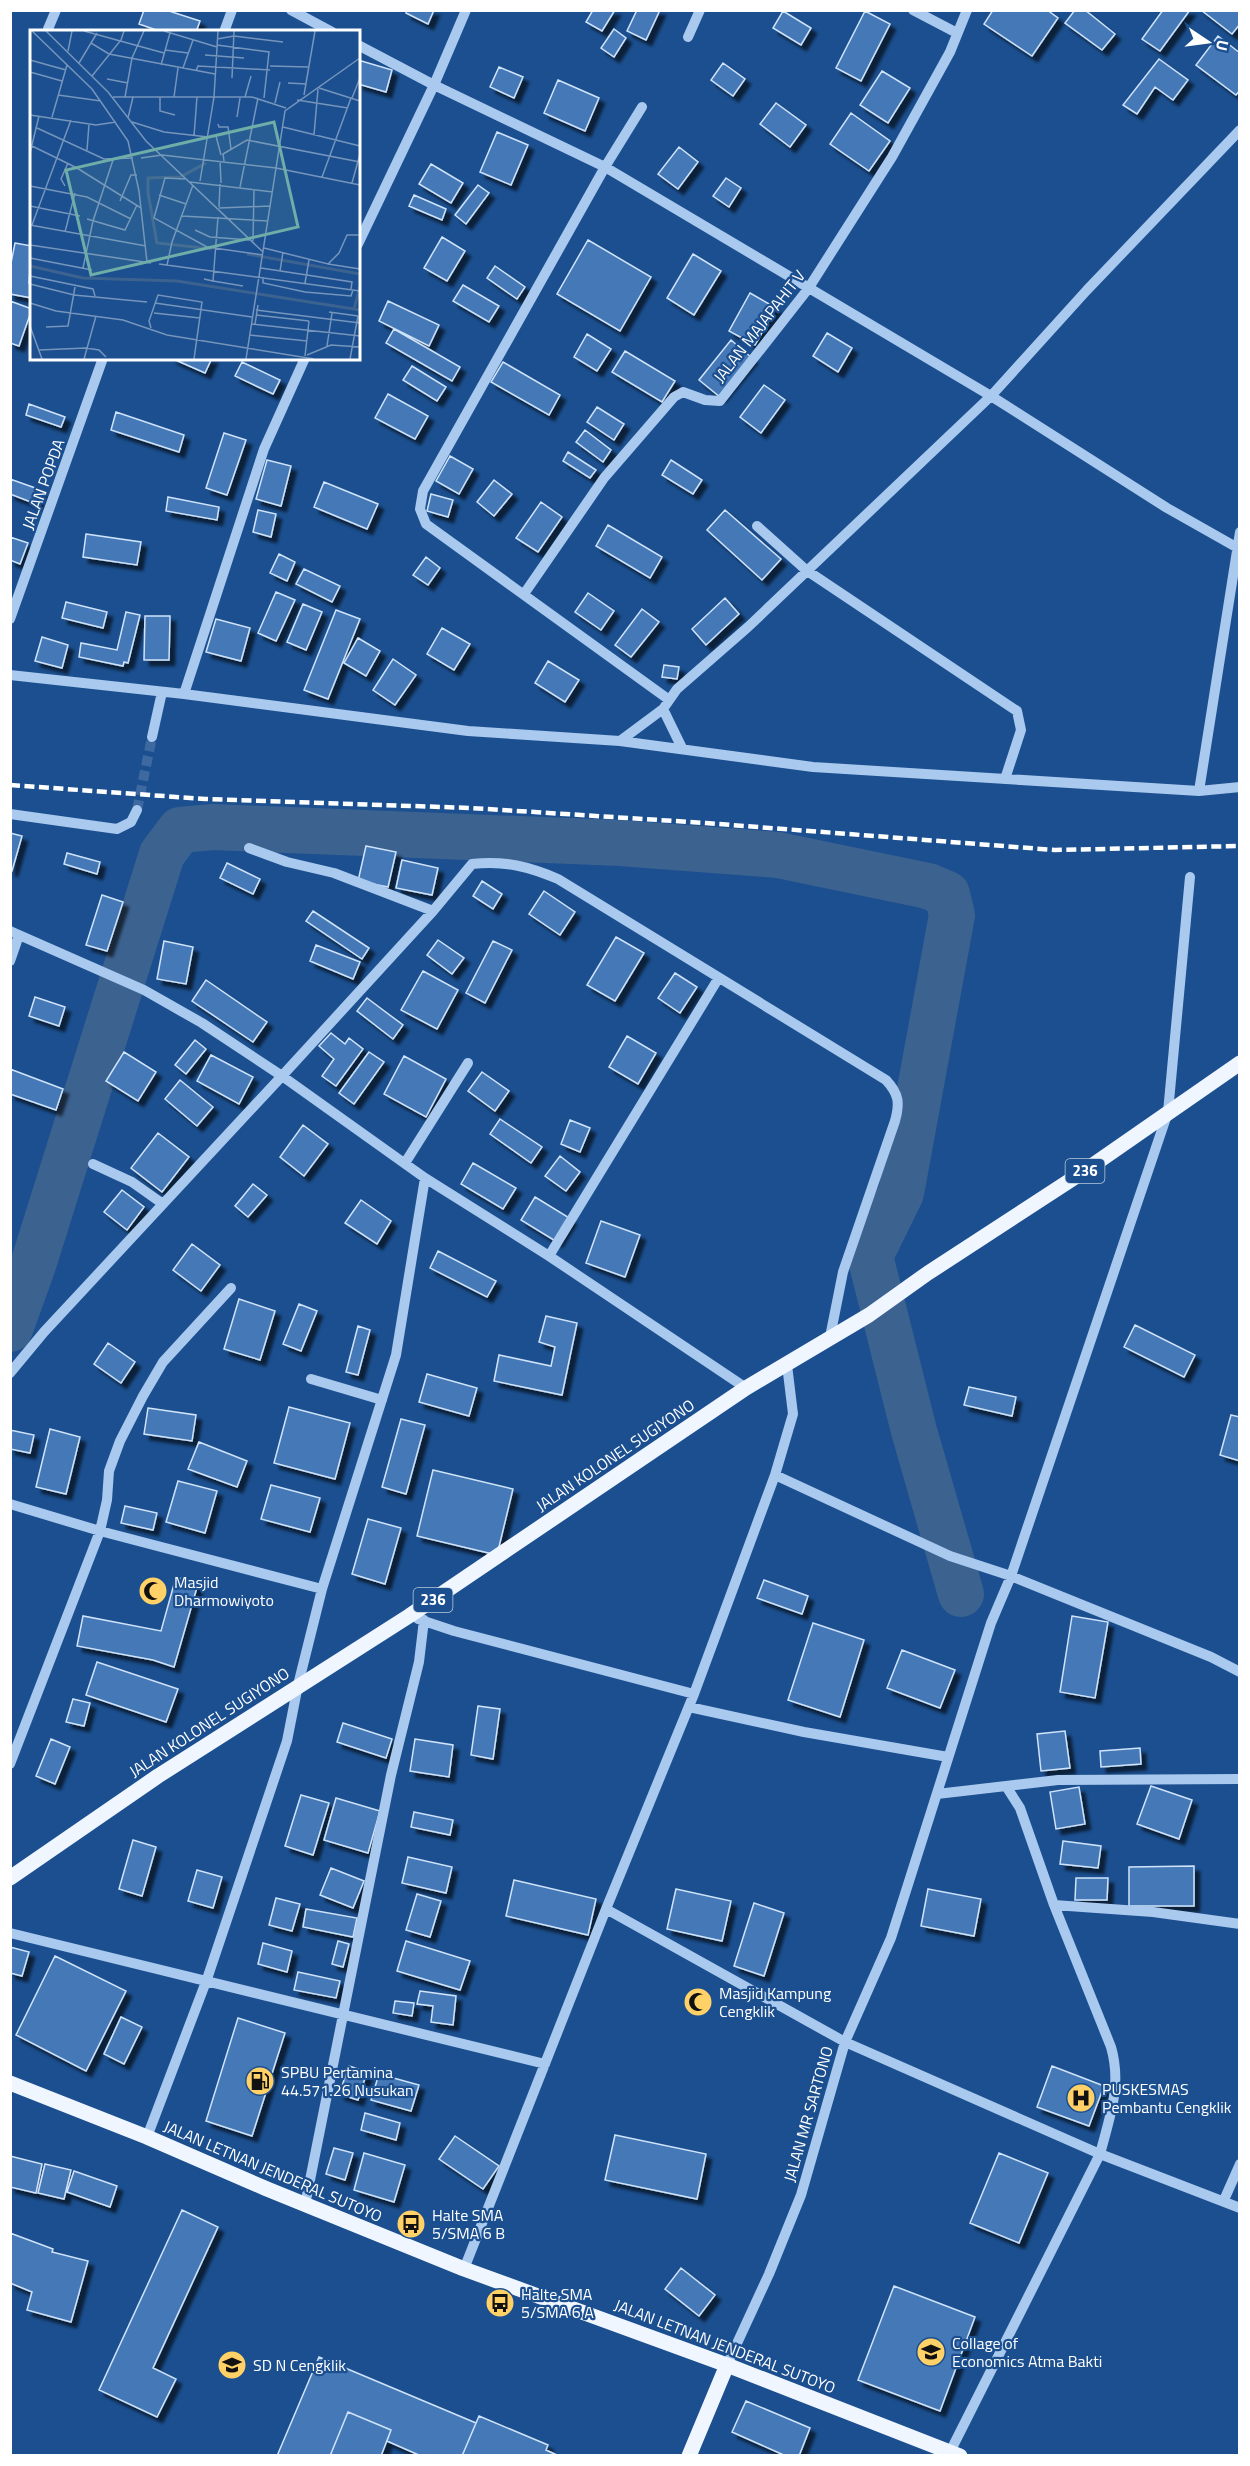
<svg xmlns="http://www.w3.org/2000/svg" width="1250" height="2466" font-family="'Titillium Web',sans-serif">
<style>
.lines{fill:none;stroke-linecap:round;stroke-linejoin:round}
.river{stroke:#3c6290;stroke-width:46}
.building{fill:#4478b7;stroke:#cfe3fa;stroke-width:1.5;filter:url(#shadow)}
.minor-tunnel{stroke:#3d69a0;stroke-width:10;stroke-dasharray:10 5;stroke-linecap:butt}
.minor{stroke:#a9c9ee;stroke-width:10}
.major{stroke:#f0f6ff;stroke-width:15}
.rail{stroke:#fff;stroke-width:4.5;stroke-dasharray:10 4.5;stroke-linecap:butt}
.labels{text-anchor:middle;stroke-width:4.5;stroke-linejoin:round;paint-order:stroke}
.shield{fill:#1b4f8f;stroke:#bbcadd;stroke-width:1.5}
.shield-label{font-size:15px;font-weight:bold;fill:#fff}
.street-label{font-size:16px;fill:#fff;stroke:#1b4f8f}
.poi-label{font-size:16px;fill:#fff;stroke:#1b4f8f;text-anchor:start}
.inset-river{fill:none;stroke:#3c6290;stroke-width:3}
.inset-road{fill:none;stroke:#7695bc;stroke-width:1.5}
.view{fill:#6fada8;fill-opacity:0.15;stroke:#6fada8;stroke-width:3}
.inset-edge{fill:none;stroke:#fff;stroke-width:3}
</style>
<defs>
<filter id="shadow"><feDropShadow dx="5.5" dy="5.5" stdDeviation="1.5" flood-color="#0009"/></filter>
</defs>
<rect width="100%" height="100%" fill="#1b4f8f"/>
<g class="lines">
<path class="river" d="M10 1329 33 1265 162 854 180 830 213 827 620 843 778 855 928 886 947 894 952 915 901 1193 870 1256 914 1431 961 1594"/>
</g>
<path class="building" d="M144 10H166L200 21 196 32H162L139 24Z
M407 10H434L428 24 406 13Z
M593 10H615L602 31 586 22Z
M637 10H660L646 40 627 31Z
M993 10H1047L1058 18 1032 56 984 24Z
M1075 10H1085L1115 34 1102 50 1065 23Z
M1163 10H1190L1160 51 1142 39Z
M1201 10H1240V24L1232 34Z
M783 11 811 28 801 45 773 28Z
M865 11 890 24 861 81 836 68Z
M614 29 626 38 614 57 601 48Z
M1218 36 1240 53V90L1236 95 1196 65Z
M1159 59 1188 80 1173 100 1155 87 1137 114 1123 105Z
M358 60 392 70 386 92 358 84Z
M723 63 745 79 733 96 711 80Z
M499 67 523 77 514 98 490 87Z
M882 71 910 88 888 123 860 105Z
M558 80 599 98 585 131 544 113Z
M776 103 806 125 790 147 760 124Z
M851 113 890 141 869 171 830 144Z
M497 132 528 145 511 185 480 172Z
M679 147 698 162 678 189 658 174Z
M431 164 463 183 451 203 419 184Z
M726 178 741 188 729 207 713 196Z
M478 185 489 193 466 224 455 215Z
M414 195 446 209 442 220 409 206Z
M442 237 465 251 447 281 424 268Z
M588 240 651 277 620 331 557 294Z
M15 243 32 246 29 283 32 284V298L10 294V268Z
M693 254 721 271 694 315 667 298Z
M495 266 525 287 517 299 487 278Z
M463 285 499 306 489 322 453 301Z
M750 293 776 308 755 345 729 331Z
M10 301 32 309 19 346 10 343Z
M388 301 439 325 429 346 379 321Z
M394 329 460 367 452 381 386 343Z
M827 333 852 348 838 372 813 356Z
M587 334 611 349 597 371 574 357Z
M731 340 752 358 720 397 699 380Z
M625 351 675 381 662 402 612 372Z
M171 358H212L205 373Z
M242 362 280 380 273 394 235 376Z
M503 362 560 395 549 415 491 382Z
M412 366 446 387 437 401 403 380Z
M764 385 785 400 761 433 740 417Z
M388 394 428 416 415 439 375 418Z
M29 404 65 417 61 427 26 415Z
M597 407 624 424 614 440 587 422Z
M116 412 184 435 179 452 111 430Z
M585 430 611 450 603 462 576 442Z
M224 433 246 440 227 495 206 488Z
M568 452 596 470 590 478 563 461Z
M450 456 473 469 459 494 436 481Z
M267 460 291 466 281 506 256 499Z
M671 460 702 480 693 494 662 475Z
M10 479 41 490 36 504 10 494Z
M494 480 512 494 494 516 477 502Z
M324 482 378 504 367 529 314 507Z
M431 494 453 500 448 517 427 511Z
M168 497 219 507 217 520 166 511Z
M541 502 562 517 538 552 516 538Z
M258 510 276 514 271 537 253 532Z
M725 510 781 559 762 580 707 530Z
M608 525 662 557 650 578 596 546Z
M86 534 141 542 137 565 83 557Z
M10 537 28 543 20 564 10 560Z
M279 554 295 562 287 581 270 573Z
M426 557 440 568 428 585 413 575Z
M304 569 340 586 332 602 296 584Z
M276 592 295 600 276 641 258 633Z
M588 593 614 611 601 630 575 612Z
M725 598 739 614 706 645 692 629Z
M66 602 107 612 103 628 62 618Z
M303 604 322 612 306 650 287 642Z
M642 609 659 622 631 657 615 645Z
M336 610 360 619 328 699 304 690Z
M126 612 140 615 128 663 124 662 123 666 79 657 81 643 117 650Z
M145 616H170L169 660H144Z
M216 619 250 628 241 661 206 652Z
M442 628 470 644 454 670 427 654Z
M42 637 68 645 62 668 35 661Z
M358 638 380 651 366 676 344 663Z
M393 659 416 675 395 705 373 690Z
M548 661 579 680 565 702 535 683Z
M664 665 679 667 677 679 662 677Z
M10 833 22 836 12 871 10 870Z
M366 846 396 852 388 887 358 881Z
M67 853 100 862 97 874 64 864Z
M402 860 438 868 432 895 396 888Z
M227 863 260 879 253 894 220 878Z
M482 881 502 894 493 909 473 896Z
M544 891 575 912 560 935 529 914Z
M102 895 123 902 107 951 86 945Z
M313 911 369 948 362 959 306 921Z
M616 937 644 953 615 1001 587 985Z
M438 940 464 958 452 974 427 955Z
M164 941 193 947 186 984 157 979Z
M493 941 512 950 485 1003 466 993Z
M316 945 360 962 353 979 310 961Z
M423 971 458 990 437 1029 401 1010Z
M675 973 697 987 680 1013 658 998Z
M206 980 267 1022 253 1042 192 1001Z
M35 997 65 1007 59 1026 29 1016Z
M367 998 403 1025 393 1039 357 1011Z
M331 1033 345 1044 349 1038 363 1049 336 1086 322 1076 334 1059 319 1046Z
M627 1036 656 1053 638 1084 609 1067Z
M195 1040 206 1049 186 1074 175 1065Z
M124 1052 156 1072 138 1101 106 1081Z
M369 1052 384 1062 354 1104 339 1093Z
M211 1055 253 1077 239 1104 197 1081Z
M404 1056 446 1079 426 1117 384 1094Z
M10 1069 63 1089 56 1110 10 1094Z
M482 1072 509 1091 495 1111 468 1091Z
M180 1080 213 1107 197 1126 165 1099Z
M500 1119 542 1147 531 1163 490 1134Z
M570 1120 590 1128 580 1152 561 1144Z
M303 1125 328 1144 304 1176 280 1157Z
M158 1133 189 1157 162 1192 131 1168Z
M560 1156 580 1172 566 1191 545 1176Z
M473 1163 516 1188 503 1209 461 1184Z
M253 1184 267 1195 248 1217 235 1206Z
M122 1190 144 1207 127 1230 104 1212Z
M535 1197 571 1219 557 1242 521 1220Z
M361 1200 391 1221 377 1244 345 1223Z
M601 1221 640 1235 625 1277 586 1263Z
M192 1244 220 1265 201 1291 173 1270Z
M438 1251 496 1281 487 1297 430 1268Z
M239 1299 275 1311 260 1360 224 1349Z
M299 1304 317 1311 301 1351 283 1344Z
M546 1316 577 1323 562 1395 494 1381 499 1355 551 1366 555 1347 539 1342Z
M1135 1325 1195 1355 1184 1377 1124 1347Z
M358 1326 370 1330 358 1375 346 1372Z
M108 1343 135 1362 121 1383 94 1364Z
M427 1374 477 1388 469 1416 419 1402Z
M969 1387 1016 1397 1012 1416 964 1405Z
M289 1407 350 1423 335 1479 274 1463Z
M148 1408 196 1415 192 1441 144 1434Z
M1231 1415 1240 1417V1461L1220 1455Z
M401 1419 425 1425 406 1494 382 1487Z
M50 1429 80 1437 66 1494 36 1487Z
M10 1430 34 1435 30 1453 10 1449Z
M199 1442 247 1461 237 1487 188 1469Z
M433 1470 513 1489 497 1555 417 1536Z
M178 1481 217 1491 205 1533 166 1522Z
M271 1485 320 1498 310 1532 261 1519Z
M125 1506 157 1513 153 1530 121 1523Z
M368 1519 401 1528 385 1584 352 1574Z
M176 1577 198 1584 174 1667 153 1660 77 1646 83 1616 161 1631Z
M764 1580 808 1596 802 1614 757 1598Z
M1072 1616 1108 1622 1095 1698 1060 1692Z
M813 1623 864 1640 840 1717 788 1700Z
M902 1650 955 1670 940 1708 887 1688Z
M97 1662 178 1689 166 1722 86 1695Z
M73 1699 90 1703 84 1726 66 1722Z
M478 1706 500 1709 493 1759 471 1755Z
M343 1723 392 1739 386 1758 337 1742Z
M1065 1731 1070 1768 1041 1771 1037 1734Z
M51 1739 70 1747 55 1784 36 1776Z
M415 1739 453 1745 449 1777 410 1771Z
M1140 1748 1141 1764 1101 1767 1100 1751Z
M1151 1786 1192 1800 1179 1839 1137 1824Z
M1079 1787 1085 1824 1056 1829 1050 1792Z
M301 1795 329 1803 313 1855 285 1846Z
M336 1798 380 1811 368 1853 324 1840Z
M414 1812 453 1820 450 1835 411 1827Z
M133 1840 156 1847 142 1896 119 1889Z
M1063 1841 1101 1846 1098 1868 1060 1864Z
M408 1857 452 1867 446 1893 402 1883Z
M1194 1866V1906H1129V1867Z
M331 1868 364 1881 353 1908 320 1895Z
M197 1870 222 1877 213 1908 188 1901Z
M1076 1878H1108L1107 1900H1075Z
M514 1880 596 1899 588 1935 506 1916Z
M676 1889 731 1901 722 1941 667 1929Z
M928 1889 981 1899 974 1936 921 1926Z
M417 1894 441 1901 430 1937 406 1930Z
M276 1898 300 1904 292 1931 269 1925Z
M754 1903 784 1913 764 1976 734 1966Z
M306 1909 357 1918 353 1937 303 1927Z
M338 1941 349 1944 343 1967 332 1964Z
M406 1941 470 1961 460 1990 397 1971Z
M263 1943 292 1951 287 1972 258 1964Z
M10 1947 29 1952 22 1976 10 1973Z
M55 1956 126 1991 86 2071 16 2035Z
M298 1972 340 1981 336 1998 294 1990Z
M420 1991 456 1996 453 2025 431 2022 433 2006 417 2004Z
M395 2001 414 2003 412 2016 393 2013Z
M121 2017 142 2027 124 2064 104 2054Z
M238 2018 285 2033 252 2136 206 2121Z
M349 2066 367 2072 358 2100 339 2094Z
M1052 2066 1104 2086 1089 2126 1037 2107Z
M379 2074 419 2085 411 2111 371 2100Z
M365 2113 400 2123 396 2140 361 2130Z
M615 2135 706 2154 697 2199 605 2180Z
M455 2136 499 2166 483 2189 439 2159Z
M334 2148 353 2153 345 2180 326 2174Z
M364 2153 405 2165 394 2202 354 2190Z
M999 2153 1048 2173 1019 2243 970 2223Z
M10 2156 42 2164 36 2193 10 2187Z
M45 2164 71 2170 64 2199 38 2193Z
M74 2171 117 2186 110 2207 67 2192Z
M182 2210 218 2227 153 2368 176 2379 157 2417 99 2390Z
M10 2233 53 2249 52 2252 88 2261 71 2322 27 2310 32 2292 10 2283Z
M681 2268 715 2295 699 2316 665 2289Z
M894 2286 975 2317 940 2411 858 2380Z
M319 2357 476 2423 462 2456H421L387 2441 391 2430 348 2412 330 2456H277Z
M746 2401 810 2428 799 2456H786L732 2432Z
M348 2412 391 2430 381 2456H330Z
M479 2416 548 2445 546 2450 559 2456H462Z"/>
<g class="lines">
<path class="minor-tunnel" d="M137 810 152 737"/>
<path class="minor" d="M291 10 332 32
M913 10 957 33
M48 29 56 10
M224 32 232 10
M688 37 700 10
M358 45 434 85 605 167 991 396 1167 508 1236 547
M642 107 605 167 423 491 420 509 426 524 668 699
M358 244 434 85 466 10
M757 526 806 570 1017 711 1021 730 1005 779
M524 594 604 478 674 397 683 392 705 400 720 401 808 289 892 157 950 52 967 10
M10 619 103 358
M10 675 184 694 468 731 620 741 813 767 1199 791 1240 787
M184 694 264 449 305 358
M663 709 682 748
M152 737 162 692
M620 741 663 709 677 689 748 627 991 396 1087 290 1240 130
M1199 791 1240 532
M10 814 117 829 131 822 137 810
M249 848 287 862 334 873 433 911
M10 931 144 990 202 1023 282 1076 425 1178 549 1256 746 1388
M10 961 19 935
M405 1163 468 1063
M93 1164 132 1182 163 1204
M549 1256 718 979
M10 1373 44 1332 282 1076 433 911 472 864C504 860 530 867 558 879L886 1080C899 1094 900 1103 895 1121L843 1272 830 1337
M311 1379 382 1400
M775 1475 950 1556 1011 1576 1211 1657 1240 1672
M10 1504 100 1531 322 1589
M418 1619 454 1631 694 1694
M689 1707 804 1732 948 1757
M10 1764 100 1531 107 1500 109 1471 120 1441 143 1396 163 1362 231 1288
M1006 1786 1058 1780 1240 1779
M937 1794 1006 1786 1020 1808 1054 1905 1111 2047C1122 2085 1110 2116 1100 2154L948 2456
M1054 1905 1153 1912 1240 1924
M606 1909 845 2042 1100 2154 1240 2208
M10 1933 545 2064
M147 2137 207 1979 287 1741 298 1685 322 1589 396 1355 425 1178
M1224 2200 1240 2164
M305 2205 391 1775 419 1662 424 1620
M464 2269 606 1909 694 1694 775 1475 793 1414 787 1365
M727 2365 769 2274 801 2195 845 2042 891 1938 991 1623 1011 1576 1168 1112 1190 877"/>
<path class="major" d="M10 1878 158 1776 409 1616 746 1388 869 1315 928 1273 1083 1172 1240 1063
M10 2083 147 2137 267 2189 464 2269 727 2365 960 2456
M689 2456 727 2365"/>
<path class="rail" d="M10 785 205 799 471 808 706 823 1055 850 1240 846"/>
</g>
<defs>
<g id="mosque-disc" transform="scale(1.5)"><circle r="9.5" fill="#ffd166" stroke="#1b4f8f"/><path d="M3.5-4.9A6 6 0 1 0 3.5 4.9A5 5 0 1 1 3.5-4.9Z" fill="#111"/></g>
<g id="fuel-disc" transform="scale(1.5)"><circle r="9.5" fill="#ffd166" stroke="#1b4f8f"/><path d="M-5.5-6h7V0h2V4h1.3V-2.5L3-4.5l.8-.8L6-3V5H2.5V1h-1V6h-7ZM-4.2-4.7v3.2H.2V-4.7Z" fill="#111"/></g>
<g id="hospital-disc" transform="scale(1.5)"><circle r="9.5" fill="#ffd166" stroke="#1b4f8f"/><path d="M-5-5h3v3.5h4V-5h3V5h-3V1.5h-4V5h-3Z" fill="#111"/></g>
<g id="bus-disc" transform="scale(1.5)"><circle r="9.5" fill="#ffd166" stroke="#1b4f8f"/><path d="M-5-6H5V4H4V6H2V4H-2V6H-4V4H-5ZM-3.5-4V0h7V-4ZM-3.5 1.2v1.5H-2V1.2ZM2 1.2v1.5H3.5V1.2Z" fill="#111"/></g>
<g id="school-disc" transform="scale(1.5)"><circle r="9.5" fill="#ffd166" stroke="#1b4f8f"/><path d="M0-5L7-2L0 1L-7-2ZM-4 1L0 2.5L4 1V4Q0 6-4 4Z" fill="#111"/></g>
</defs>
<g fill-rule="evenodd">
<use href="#mosque-disc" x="153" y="1591"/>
<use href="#mosque-disc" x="698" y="2002"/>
<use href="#fuel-disc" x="260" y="2081"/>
<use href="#hospital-disc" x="1081" y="2098"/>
<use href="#bus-disc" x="411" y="2224"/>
<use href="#bus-disc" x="500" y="2303"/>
<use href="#school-disc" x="931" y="2352"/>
<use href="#school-disc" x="232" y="2365"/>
</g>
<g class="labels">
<g class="shield">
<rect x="1065.5" y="1159" width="39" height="24" rx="4.5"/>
<rect x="413.5" y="1588" width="39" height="24" rx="4.5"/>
</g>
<g class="shield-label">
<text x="1085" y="1176">236</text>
<text x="433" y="1605">236</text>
</g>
<g class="street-label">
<text transform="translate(759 326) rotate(-52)" y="6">JALAN MAJAPAHIT V</text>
<text transform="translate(43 484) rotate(-70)" y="6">JALAN POPDA</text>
<text transform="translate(615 1455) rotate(-34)" y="6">JALAN KOLONEL SUGIYONO</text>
<text transform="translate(209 1722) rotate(-33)" y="6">JALAN KOLONEL SUGIYONO</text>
<text transform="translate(808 2114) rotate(-74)" y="6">JALAN MR SARTONO</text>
<text transform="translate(273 2171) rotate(23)" y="6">JALAN LETNAN JENDERAL SUTOYO</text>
<text transform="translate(725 2346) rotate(21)" y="6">JALAN LETNAN JENDERAL SUTOYO</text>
</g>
<g class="poi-label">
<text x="174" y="1588">Masjid<tspan x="174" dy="18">Dharmowiyoto</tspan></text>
<text x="719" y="1999">Masjid Kampung<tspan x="719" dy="18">Cengklik</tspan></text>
<text x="281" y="2078">SPBU Pertamina<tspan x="281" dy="18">44.571.26 Nusukan</tspan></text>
<text x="1102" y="2095">PUSKESMAS<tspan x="1102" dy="18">Pembantu Cengklik</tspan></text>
<text x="432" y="2221">Halte SMA<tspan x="432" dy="18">5/SMA 6 B</tspan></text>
<text x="521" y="2300">Halte SMA<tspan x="521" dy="18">5/SMA 6 A</tspan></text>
<text x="952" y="2349">Collage of<tspan x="952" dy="18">Economics Atma Bakti</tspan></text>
<text x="253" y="2371">SD N Cengklik</text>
</g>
</g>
<g transform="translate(30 30)">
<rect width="330" height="330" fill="#1b4f8f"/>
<path class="inset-river" d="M176 133 150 147 118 148V163L127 213 182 219M217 224 330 244M0 236 53 248 147 251 330 280M324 279 330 257"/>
<path class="inset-road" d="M2 1 62 59 98 111 109 161 117 232M16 1 78 62 116 111 233 222M54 1 134 23M134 1 187 17M187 9 204 6 253 12M61 13 79 24 185 44M187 15 239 22 234 68M135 20 158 23M38 21 42 1M175 25 214 28M0 30 36 40M49 33 67 3M131 35 140 3M240 36 278 37M153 38 163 10M166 41 168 36 240 40M0 42 32 51M62 46 91 10 94 1M202 48 204 1M77 49 98 53M258 53 276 54M289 58 330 71M28 65 71 71M274 65 285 1M83 67H222L256 78M95 67 102 28 114 1M130 67V81L145 85M144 67 148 38M215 67 221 46M322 68 330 48M267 70 318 78M245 73 250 52M0 85 66 95 86 92M22 87 37 35M207 87 210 68M98 88 103 67M102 92 134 102 178 107M188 94 189 97H198L201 119M253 97 330 116M7 98 74 129 103 128M284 105 288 59M164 106 167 67M186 106 191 125M0 115 47 138 111 178M57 120 59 94M0 123 9 86M111 128 132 125 246 138M190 131 191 153M194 131 193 124 217 110 330 132M246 138 330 155M292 147 321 68M155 149 135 148 124 188 177 217 233 225M170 151 184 67 188 1M160 152 243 162M322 153 330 124M0 156 57 167 101 189M35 156 31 149 38 133M210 157 228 68M129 165 156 174M90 171 101 145H107M0 176 50 186M189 177 190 154M189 178 240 176M152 186 238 191M57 189 95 200 107 175M0 195 116 216M2 195 41 90M165 200 180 207 220 210M35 202 45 163M223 211 224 159M0 215 121 233M234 218 298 234 309 223 317 205H330M0 228 62 240M129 234 330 261M298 234 330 239M137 235 142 212 163 155M53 238 63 191 83 130M231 238 322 252 321 259M250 241 253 222M0 246 63 259 65 266M233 247V253L275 262 321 266 323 260M174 249 183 251 188 187M183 251 213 256M275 253 279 230M0 254 44 265 117 272M0 273 26 281 93 290 137 305 284 329M125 273 222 287M226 280 330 293M299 282 328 286M124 283 170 288M226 285 279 291M221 294 330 306M225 294 228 275M0 296 12 329M16 297 38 296 45 257M121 298 119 291 128 265 172 272 164 329M220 305 277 311M297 316 302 283M9 320 56 318 69 320 76 327M277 325 301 315 330 317M275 326 279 291M54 329 66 286M216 329 255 81 330 28M320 329 328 286"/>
<path class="view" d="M244 92 268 197 61 245 36 140Z"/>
<rect width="330" height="330" class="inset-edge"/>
</g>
<rect width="1250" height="2466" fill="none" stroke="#ffffff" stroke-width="24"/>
<g transform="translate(1208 42) rotate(103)" stroke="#1b4f8f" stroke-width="4.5" paint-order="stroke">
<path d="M0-4.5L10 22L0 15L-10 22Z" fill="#ffffff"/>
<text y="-9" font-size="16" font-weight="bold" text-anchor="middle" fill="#ffffff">U</text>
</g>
</svg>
